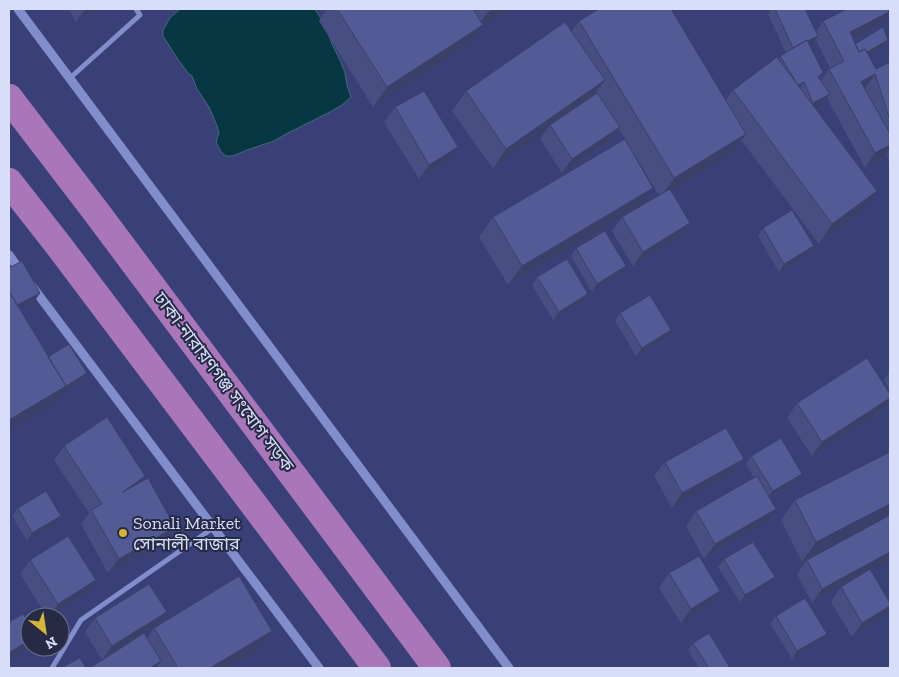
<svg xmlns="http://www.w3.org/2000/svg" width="899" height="677" font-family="'Zilla Slab','Noto Sans Bengali',serif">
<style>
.water{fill:#063742;stroke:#456979}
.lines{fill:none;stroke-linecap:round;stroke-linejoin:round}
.minor{stroke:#828dcc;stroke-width:5}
.tertiary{stroke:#828dcc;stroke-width:9}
.primary{stroke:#a976ba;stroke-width:28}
.wall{fill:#474e81;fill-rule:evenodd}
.shaded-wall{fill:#3a4069}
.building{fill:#535b96;stroke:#3a4069}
.poi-dot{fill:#d2b635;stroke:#262a44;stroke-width:2}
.labels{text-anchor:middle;stroke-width:4;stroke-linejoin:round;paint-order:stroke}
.street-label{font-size:18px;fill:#d8def9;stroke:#262a44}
.poi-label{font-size:18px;fill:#d8def9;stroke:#262a44;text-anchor:start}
</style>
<rect width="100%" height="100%" fill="#394078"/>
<path class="water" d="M180 9H315L325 25 332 44 340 60 345 73 347 85 351 97 342 105 330 112 286 134 274 141 247 150 233 156H226L221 152 216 142 219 133 217 126 209 107 197 89 192 76 188 73 177 58 163 36V30L170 18Z"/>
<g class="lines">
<path class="minor" d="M70 78 140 15 136 9
M52 668 81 620 213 528"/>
<path class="tertiary" d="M18 9 509 668
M9 255 22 273
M31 285 319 668"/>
<path class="primary" d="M9 98 97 213 437 668
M9 182 59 246 377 668"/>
</g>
<path class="wall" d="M69 9H100L76 22Z
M327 9H509L483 26 469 45 373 107 319 21Z
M772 9H805L816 32 823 21 879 27 853 40 855 44 888 40 882 48 869 55 876 69 890 62V162H889L887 155 885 157 865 168 827 98 819 108 816 110 877 191 863 211 819 244 742 141 732 154 671 191 690 223 680 238 633 266 612 231 621 219 508 285 479 237 493 217 641 206 659 195 619 129 610 141 562 173 540 139 545 132 493 169 452 111 466 91 571 32 579 21 726 100 733 90 786 53 768 14ZM816 40 830 68 829 69 821 81 819 78 809 45 813 44Z
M395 107 448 162 419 179 384 122Z
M763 228 814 246 808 254 779 272 758 236Z
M576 248 621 274 592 292 571 256Z
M537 277 583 302 553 320 532 285Z
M620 313 671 330 666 338 636 356 615 321Z
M890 371V391L884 380Z
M890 394V399L882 411 812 456 787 418 797 403Z
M64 446 141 481 175 527 165 541 108 573 81 524 89 513 54 460Z
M751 456 797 481 770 498 766 523 704 559 686 526 696 511 754 478 746 464Z
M744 459 733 474 672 508 654 476 665 462Z
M795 500 871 571 882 619 852 637 831 602 840 588 812 603 797 574 807 560 824 551 802 562 781 520Z
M18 508 61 516 56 524 27 541 12 516Z
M724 559 769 585 740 602 718 567Z
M30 560 86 595 50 617H47L20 574Z
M669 573 710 605 681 623 659 588Z
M167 612 157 626 144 634 147 638 154 628 272 631 258 651 229 668H89L102 660 85 632 95 618Z
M776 616 827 634 821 641 792 659 770 624Z
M693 643 730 668H699L688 650Z"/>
<path class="shaded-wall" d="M85 9H100L76 22Z
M492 9H509L483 26 469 45 373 107 387 87 474 31 488 12Z
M889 12 879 27 839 47 850 32Z
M818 36 813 44 787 56 793 48Z
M888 40 882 48 853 64 858 57Z
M875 74 865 89 861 82Z
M605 80 591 100 550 125 545 132 493 169 506 149Z
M804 82 794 96 797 85Z
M830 94 819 108 803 118 813 103Z
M620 127 610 141 562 173 572 159Z
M746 134 732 154 660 198 674 178Z
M890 145V149L885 157 865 168 875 153Z
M458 147 448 162 419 179 429 165Z
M653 188 640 208 622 217 621 219 508 285 522 266Z
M877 191 863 211 819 244 832 224Z
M690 223 680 238 633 266 643 252Z
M814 246 808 254 779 272 784 264Z
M626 266 621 274 592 292 597 284Z
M40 293 35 301 12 313 17 306Z
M588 294 583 302 553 320 559 312Z
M671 330 666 338 636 356 642 348Z
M87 373 82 380 60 395 52 406 9 432V420Z
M890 398V399L882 411 812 456 822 442Z
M744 459 733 474 672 508 682 493Z
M802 474 797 481 767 499 773 491Z
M145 476 135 490 123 492Z
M890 504V517L802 562 816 542Z
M776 509 766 523 704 559 715 544Z
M61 516 56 524 27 541 32 533Z
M175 527 165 541 108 573 119 559Z
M890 552V561L812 603 822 589Z
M775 577 769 585 740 602 745 595Z
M96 580 86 595 50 617H49L58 604Z
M720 591 710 605 681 623 691 609Z
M890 606V607L882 619 852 637 862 623Z
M167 612 157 626 102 660 112 646Z
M272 631 258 651 229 668H210Z
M827 634 821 641 792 659 797 651Z
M30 640V646L27 650 9 661V653Z
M161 661 156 668H150Z"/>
<path class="building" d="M337 9H473L483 25 387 87Z
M486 9H492L488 12Z
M599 9H671L746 134 674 178 579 21Z
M775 9H805L818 36 807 41V40L793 48Z
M847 9H887L889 12 850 32 859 52 865 49 876 69 890 62V120L875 74 861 82 890 134V145L875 153 829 69 844 61 823 21Z
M565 22 605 80 506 149 466 91Z
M883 27 888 40 867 52 865 49 859 52 855 44Z
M807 40 823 72 818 77 830 94 813 103 804 82 798 85 780 56Z
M777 57 877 191 832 224 733 90Z
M424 91 458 147 429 165 395 107Z
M597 93 620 127 572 159 550 125Z
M625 139 653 188 522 266 493 217Z
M670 189 690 223 643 252 622 217Z
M792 210 814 246 784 264 763 228Z
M605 231 626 266 597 284 576 248Z
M567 259 588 294 559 312 537 277Z
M22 261 40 293 17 305 9 291V268Z
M9 291 66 386 9 420Z
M650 295 671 330 642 348 620 313Z
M69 344 87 373 65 387 66 386 48 357Z
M867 358 890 394V398L822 442 797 403Z
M107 417 145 476 123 492 148 478 175 527 119 559 91 510 102 504 64 446Z
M726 428 744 459 682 493 665 462Z
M781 438 802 474 773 491 751 456Z
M890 452V504L816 542 795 500Z
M757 476 776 509 715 544 696 511Z
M46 491 61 516 32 533 18 508Z
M890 515V552L822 589 807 560Z
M68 536 96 580 58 604 30 560Z
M753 542 775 577 745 595 724 559Z
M699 556 720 591 691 609 669 573Z
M870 569 890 603V606L862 623 841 587Z
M239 576 272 631 210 668H178L154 628Z
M149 584 167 612 112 646 95 618Z
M805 598 827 634 797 651 776 616Z
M23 614 30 625V640L9 653V622Z
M144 633 161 661 150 668H90Z
M709 633 730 668H709L693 643Z
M80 658 86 668H61Z"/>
<circle class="poi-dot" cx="123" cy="533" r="5"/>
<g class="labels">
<g class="street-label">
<text transform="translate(224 382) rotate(53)" y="6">ঢাকা-নারায়ণগঞ্জ সংযোগ সড়ক</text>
</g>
<g class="poi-label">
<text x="133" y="529">Sonali Market<tspan x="133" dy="21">সোনালী বাজার</tspan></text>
</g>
</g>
<rect width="899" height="677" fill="none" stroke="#d8def9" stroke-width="20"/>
<g transform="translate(45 632) rotate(150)"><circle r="24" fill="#262a44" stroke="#6d728c"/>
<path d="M0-4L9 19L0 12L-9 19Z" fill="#d2b635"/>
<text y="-8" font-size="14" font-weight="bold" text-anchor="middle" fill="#d8def9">N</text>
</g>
</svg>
